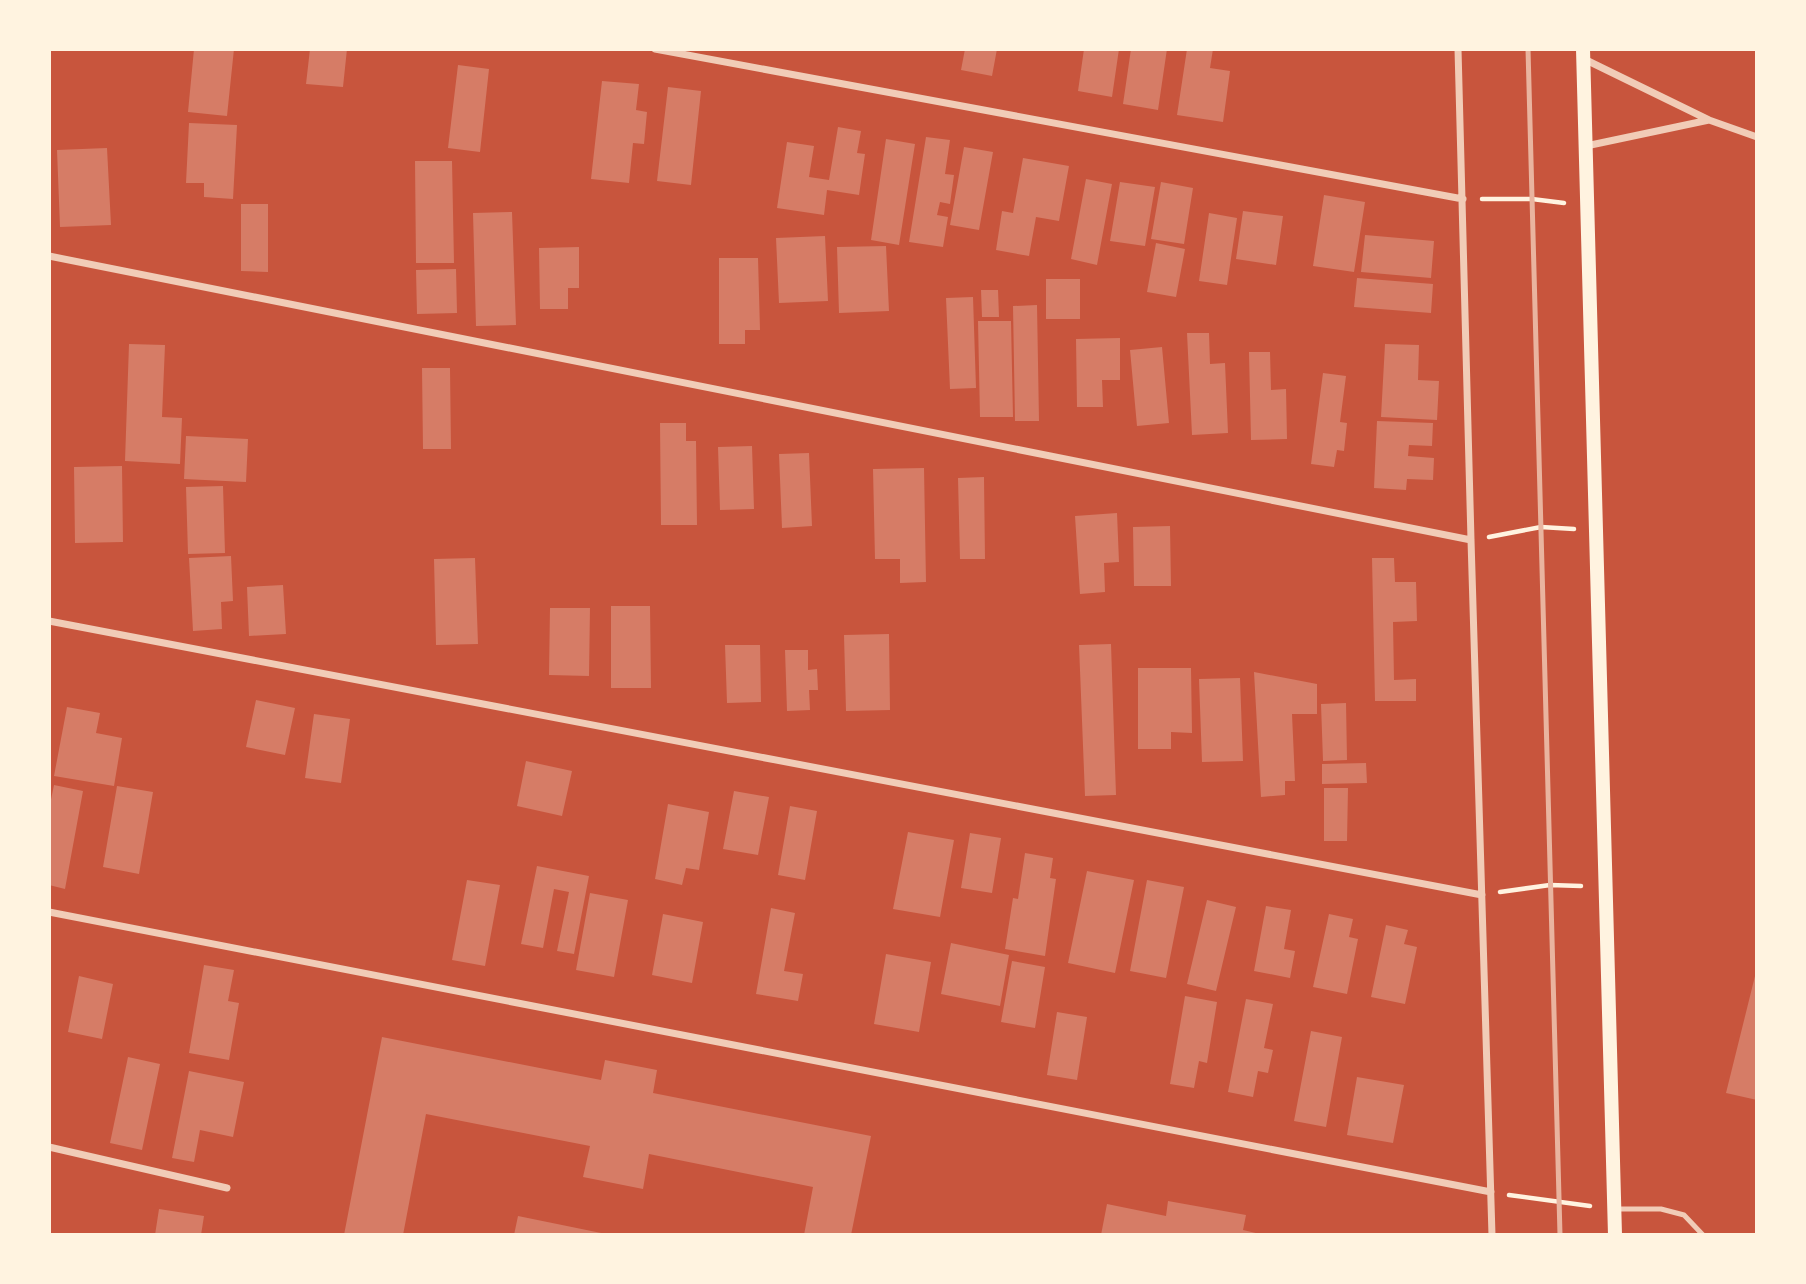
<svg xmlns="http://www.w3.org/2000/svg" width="1806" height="1284" font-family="Ubuntu,sans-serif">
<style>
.building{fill:#d67c66}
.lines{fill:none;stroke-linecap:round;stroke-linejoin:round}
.path{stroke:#fff3e0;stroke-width:4.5}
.service{stroke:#f1ccb7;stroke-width:5}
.minor{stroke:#f1ccb7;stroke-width:7}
.secondary{stroke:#fff3e0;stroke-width:14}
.rail{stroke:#e9b49f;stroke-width:5}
</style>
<rect width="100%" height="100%" fill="#c8553d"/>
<path class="building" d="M194 49H234L227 116 188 112Z
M310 49H347L343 87 306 84Z
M965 49H997L992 76 961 70Z
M1084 49H1119L1112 97 1078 91Z
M1131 49H1167L1158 110 1123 104Z
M1187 49H1213L1210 68 1230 71 1223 122 1177 115Z
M458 65 489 69 480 152 448 148Z
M602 81 639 84 636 110 647 112 644 144 633 143 629 183 591 179Z
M668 87 701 91 691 185 657 181Z
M189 123 237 125 233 199 204 197V183H186Z
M838 127 861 131 857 153 865 154 859 195 827 190 824 215 777 208 787 142 814 146 809 177 829 180Z
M926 137 950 140 945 174 954 175 950 204 940 202 937 215 948 217 943 247 909 242Z
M886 139 915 144 899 245 871 240Z
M964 147 993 152 979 230 950 225Z
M107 148 111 225 60 227 57 150Z
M1023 158 1069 166 1059 221 1036 217 1029 256 996 250 1002 211 1013 213Z
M415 161H452L454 263H416Z
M1086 179 1112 184 1097 265 1071 259Z
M1120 182 1155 187 1145 246 1110 241Z
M1161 182 1193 188 1184 244 1151 239Z
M1324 195 1365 202 1354 272 1313 266Z
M241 204H268V272L241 271Z
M1243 211 1283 216 1276 265 1236 259Z
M512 212 516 325 476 326 473 213Z
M1209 213 1237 218 1227 285 1199 281Z
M1365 235 1434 241 1431 278 1361 272Z
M825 236 828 301 779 303 776 238Z
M1156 243 1185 249 1176 297 1147 292Z
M886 246 889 311 839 313 837 247Z
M579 247V288H568V309H540L539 248Z
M719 258H758L760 330H745V344H719Z
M456 269 457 313 417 314 416 270Z
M1357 278 1433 284 1431 313 1354 307Z
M1046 279H1080V319H1046Z
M981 290H998L999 317H982Z
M973 297 976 388 950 389 946 298Z
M1037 305 1039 421H1015L1013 306Z
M978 321H1011L1013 417H980Z
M1187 333H1209L1210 364 1225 363 1228 433 1192 435Z
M1120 338V380H1102L1103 407H1077L1076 339Z
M129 344 165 345 162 417 182 418 180 464 125 461Z
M1385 344 1419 345 1418 380 1439 381 1437 420 1381 417Z
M1162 347 1169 423 1137 426 1130 350Z
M1249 352H1270L1271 390 1286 389 1287 439 1251 440Z
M422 368H450L451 449H423Z
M1323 373 1346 376 1340 422 1347 423 1344 451 1337 450 1334 467 1311 464Z
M1377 421 1433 423 1432 446 1409 445 1408 456 1434 458 1433 480 1407 479 1406 490 1374 488Z
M660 423H686V441H696L697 525H661Z
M186 436 248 439 246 482 184 479Z
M752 446 754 509 720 510 718 447Z
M809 453 812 526 782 528 779 454Z
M122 466 123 542 75 543 74 467Z
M924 468 926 582 900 583V559H875L873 469Z
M984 477 985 559H960L958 478Z
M223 486 225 553 188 554 186 487Z
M1117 513 1119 562 1104 563 1105 592 1080 594 1075 516Z
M1170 526 1171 586H1134L1133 527Z
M231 556 233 601 221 602 222 629 193 631 189 558Z
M475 558 478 644 436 645 434 559Z
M1372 558H1394L1395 582H1416L1417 621 1393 622 1394 680 1416 679V701H1375Z
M283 585 286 634 249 636 247 587Z
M611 606H650L651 688H611Z
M550 608H590L589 676 549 675Z
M889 634 890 710 846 711 844 635Z
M1111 644 1116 795 1085 796 1079 645Z
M725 645H760L761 702 727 703Z
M785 650H808V670L817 669 818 690H809L810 710 787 711Z
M1138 668H1191L1192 733 1171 732V749H1138Z
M1254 672 1317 684V714H1292L1295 781H1285V795L1261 797Z
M1240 678 1243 761 1202 762 1199 679Z
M256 700 295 708 285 755 246 747Z
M1346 703 1347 760 1323 761 1321 704Z
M67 707 100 713 96 733 122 738 114 786 54 776Z
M314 714 350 719 341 783 305 778Z
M526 761 572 771 562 816 517 806Z
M1366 763 1367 783 1322 784V764Z
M54 785 83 791 65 889 49 885V809Z
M117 786 153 792 139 874 103 867Z
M1324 788H1348L1347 841H1324Z
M734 791 769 797 758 855 723 849Z
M668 804 709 812 699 870 686 868 682 885 655 879Z
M790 806 817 811 805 880 778 875Z
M908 832 954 840 940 917 893 909Z
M970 833 1001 838 992 893 961 888Z
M1025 853 1053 858 1050 878 1056 879 1045 956 1005 949 1013 898 1018 899Z
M537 866 589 876 574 954 557 951 569 892 554 889 543 948 521 944Z
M1087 871 1134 880 1115 973 1068 963Z
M467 880 500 885 485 966 452 960Z
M1147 880 1184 887 1166 978 1130 971Z
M590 893 628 900 614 977 576 970Z
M1207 900 1236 907 1216 991 1187 984Z
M1266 906 1291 910 1284 949 1295 951 1290 978 1254 971Z
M771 908 795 913 784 971 803 974 798 1001 756 994Z
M663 914 703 922 692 983 652 975Z
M1329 914 1353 919 1349 937 1358 939 1347 994 1313 987Z
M1386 925 1408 930 1404 944 1417 947 1405 1004 1371 997Z
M951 943 1009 955 1000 1006 941 994Z
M886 954 931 962 919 1032 874 1024Z
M1012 961 1045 967 1035 1028 1001 1022Z
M204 965 234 970 228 1001 239 1003 229 1060 189 1053Z
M1756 972H1757V1100L1726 1093Z
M79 976 113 984 102 1039 68 1032Z
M1185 996 1217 1002 1207 1063 1199 1061 1194 1088 1170 1084Z
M1246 999 1273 1004 1264 1048 1273 1050 1268 1073 1258 1071 1253 1097 1228 1092Z
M1057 1012 1087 1017 1077 1080 1047 1075Z
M1311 1031 1342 1037 1326 1127 1294 1121Z
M382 1037 601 1080 605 1060 657 1070 653 1093 871 1136 851 1235H804L813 1187 649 1154 643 1189 583 1177 590 1146 426 1114 403 1235H344Z
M128 1057 160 1064 142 1150 110 1143Z
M189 1071 244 1082 233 1137 200 1130 194 1162 172 1158Z
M1357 1077 1404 1085 1393 1143 1347 1135Z
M1168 1201 1246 1215 1243 1230 1260 1234V1235H1101L1107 1204 1166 1216Z
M159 1209 204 1216 201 1235H155Z
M518 1216 606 1234V1235H514Z"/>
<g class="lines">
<path class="path" d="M1482 199H1532L1564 203
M1489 537 1541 527 1574 529
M1500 892 1550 885 1581 886
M1509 1195 1590 1206"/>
<path class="service" d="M1615 1209H1661L1684 1215 1703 1235"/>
<path class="minor" d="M655 49 1463 199
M1458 49 1471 540 1492 1235
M1584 59 1709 120 1757 137
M1586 146 1709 120
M49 256 1471 540
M49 621 1482 895
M49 912 1491 1192
M49 1147 227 1188"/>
<path class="secondary" d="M1583 49 1615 1235"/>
<path class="rail" d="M1528 49 1560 1235"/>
</g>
<rect width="1806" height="1284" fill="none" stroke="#fff3e0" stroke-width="102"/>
</svg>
